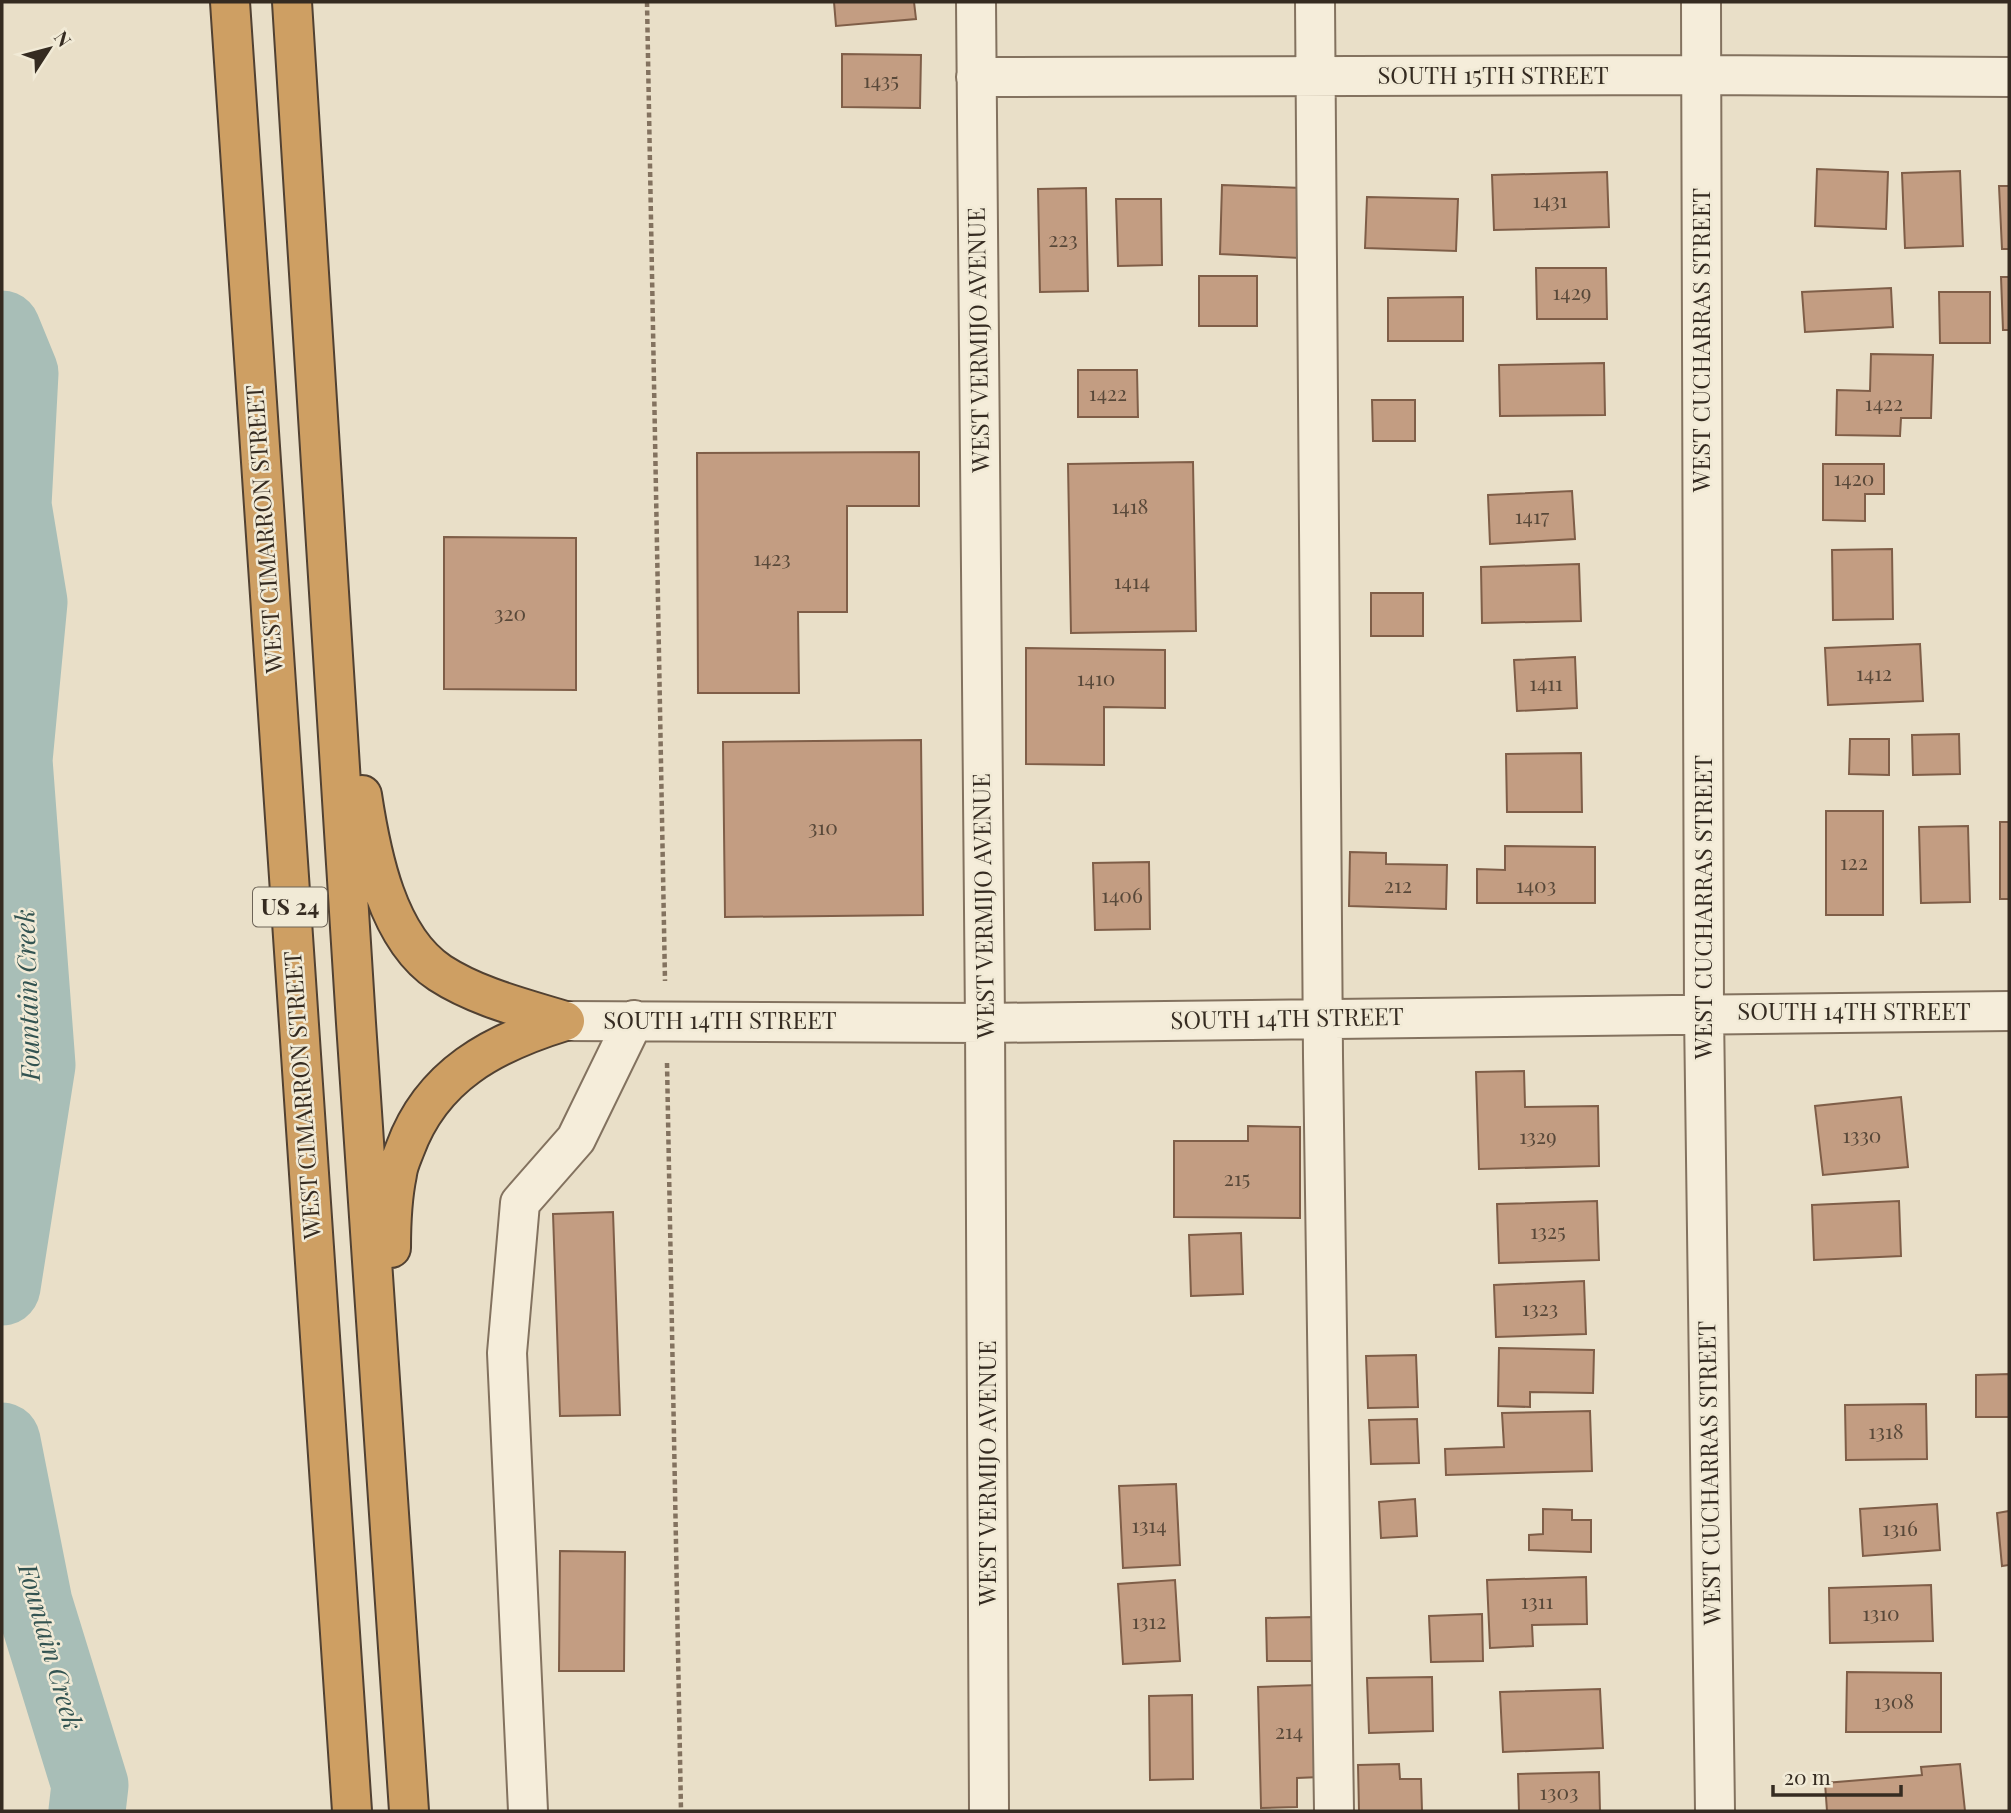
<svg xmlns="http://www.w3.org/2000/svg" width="2011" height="1813" font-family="'Playfair Display',serif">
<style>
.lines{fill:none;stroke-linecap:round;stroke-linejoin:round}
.river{stroke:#a8beb7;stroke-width:77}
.building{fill:#c39d82;stroke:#7f5e48;stroke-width:2}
.minor-casing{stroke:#83725f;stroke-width:42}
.highway-casing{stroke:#514132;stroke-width:42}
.path{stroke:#83725f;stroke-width:4.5;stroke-dasharray:5 3.5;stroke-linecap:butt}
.minor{stroke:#f5edda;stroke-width:38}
.highway{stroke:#ce9f63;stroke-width:38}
.labels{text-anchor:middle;stroke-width:5;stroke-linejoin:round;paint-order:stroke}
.number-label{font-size:21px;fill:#584839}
.shield{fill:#f1ead6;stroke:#6d6457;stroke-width:2}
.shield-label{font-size:23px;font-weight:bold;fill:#352b21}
.street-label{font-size:24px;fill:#352b21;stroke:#f1ead6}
.water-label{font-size:26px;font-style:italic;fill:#325351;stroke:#f1ead6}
</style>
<rect width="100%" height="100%" fill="#e9dfc8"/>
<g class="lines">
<path class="river" d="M2 329 20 373 13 505 29 602 14 760 37 1065 2 1287
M2 1441 34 1603 90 1785 87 1811"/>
</g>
<path class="building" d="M834 2H914L916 19 836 26Z
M842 54 921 55 920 108 842 107Z
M1817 169 1888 172 1886 229 1815 226Z
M1960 171 1963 246 1905 248 1902 173Z
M1607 172 1609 227 1494 230 1492 175Z
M1222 185 1302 188 1300 258 1220 254Z
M1999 186H2009V249H2002Z
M1086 188 1088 291 1040 292 1038 189Z
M1367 197 1458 199 1456 251 1365 248Z
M1116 199H1161L1162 265 1118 266Z
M1536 268H1606L1607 319H1537Z
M1199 276H1257V326H1199Z
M2001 277H2009V330H2003Z
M1891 288 1893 327 1805 332 1802 292Z
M1939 292H1990V343H1940Z
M1463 297V341H1388V298Z
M1871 354 1933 355 1931 418H1901L1900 436 1836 435 1837 390 1870 391Z
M1604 363 1605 415 1500 416 1499 365Z
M1078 370H1137L1138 417H1078Z
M1372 400H1415V441H1373Z
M919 452V506H847V612H798L799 693H698L697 453Z
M1193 462 1196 631 1071 633 1068 464Z
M1823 464H1884V494H1865V521L1823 520Z
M1572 491 1575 539 1490 544 1488 495Z
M444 537 576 538V690L444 689Z
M1892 549 1893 619 1833 620 1832 550Z
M1579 564 1581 621 1482 623 1481 567Z
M1371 593H1423V636H1371Z
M1920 644 1923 701 1828 705 1825 648Z
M1026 648 1165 650V708L1104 707V765L1026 764Z
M1575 657 1577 708 1517 711 1514 660Z
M1959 734 1960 774 1913 775 1912 735Z
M1850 739H1889V775L1849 774Z
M921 740 923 915 725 917 723 742Z
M1581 753 1582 812H1507L1506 754Z
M1826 811H1883V915H1826Z
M2000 822H2009V899H2000Z
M1968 826 1970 902 1921 903 1919 827Z
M1505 846 1595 847V903H1477V869L1505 870Z
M1350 852 1386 853V864L1447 865 1446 909 1349 906Z
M1149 862 1150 929 1095 930 1093 863Z
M1524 1071 1525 1107 1598 1106 1599 1166 1479 1169 1476 1072Z
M1901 1097 1908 1167 1823 1175 1815 1106Z
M1248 1126 1300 1127V1218L1174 1217V1141H1248Z
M1597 1201 1599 1260 1499 1263 1497 1204Z
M1899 1201 1901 1256 1814 1260 1812 1205Z
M613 1212 620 1415 560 1416 553 1214Z
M1241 1233 1243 1294 1191 1296 1189 1235Z
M1584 1281 1586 1334 1496 1337 1494 1285Z
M1499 1348 1594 1350 1593 1393 1530 1392V1407L1498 1406Z
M1416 1355 1418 1407 1368 1408 1366 1356Z
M2009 1374V1417H1976V1375Z
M1926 1404 1927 1459 1846 1460 1845 1405Z
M1590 1411 1592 1471 1446 1475 1445 1449 1504 1447 1502 1413Z
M1417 1419 1419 1463 1371 1464 1369 1420Z
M1176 1484 1180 1565 1123 1568 1119 1486Z
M1415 1499 1417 1536 1381 1538 1379 1502Z
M1937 1504 1940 1550 1863 1556 1860 1509Z
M1543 1509 1572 1510V1520H1591V1552L1529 1550V1535L1543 1534Z
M2009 1511V1565L2002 1566 1997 1513Z
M560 1551 625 1552 624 1671H559Z
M1586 1577 1587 1624 1532 1625 1533 1646 1490 1648 1487 1580Z
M1175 1580 1180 1661 1123 1664 1118 1584Z
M1931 1585 1933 1641 1830 1643 1829 1588Z
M1482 1614 1483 1661 1431 1662 1429 1616Z
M1313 1617V1661H1267L1266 1618Z
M1847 1672 1941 1673V1732H1846Z
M1432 1677 1433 1731 1369 1733 1367 1678Z
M1318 1685 1320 1777 1297 1778V1807L1261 1808 1258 1687Z
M1600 1689 1603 1748 1503 1752 1500 1692Z
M1192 1695 1193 1779 1150 1780 1149 1696Z
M1399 1764 1400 1779H1421L1422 1811H1359L1358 1765Z
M1960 1764 1965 1811H1827L1825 1783 1922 1775 1921 1767Z
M1599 1772 1600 1811H1519L1518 1774Z"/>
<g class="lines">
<g class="minor-casing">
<path id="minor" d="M976 2 985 1023 989 1811
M1315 2 1323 1056 1334 1811
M1701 2 1704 1013 1715 1811
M976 77 1701 75 2009 77
M565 1021 985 1023 2009 1011
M528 1811 507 1353 520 1203 576 1139 634 1020"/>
</g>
<g class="highway-casing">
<path id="highway" d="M230 2 352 1811
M292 2 356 1023 409 1811
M362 795C371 854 387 938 440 973 477 997 523 1008 565 1021
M391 1248C391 1224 392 1198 397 1174 398 1165 402 1157 405 1149 432 1075 493 1043 565 1021"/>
</g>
<path class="path" d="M647 2 665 981
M667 1063 681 1811"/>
<use href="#minor" class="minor"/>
<use href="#highway" class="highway"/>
</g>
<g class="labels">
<g class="number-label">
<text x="881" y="88">1435</text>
<text x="1550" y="208">1431</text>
<text x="1063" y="247">223</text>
<text x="1572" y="300">1429</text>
<text x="1108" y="401">1422</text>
<text x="1884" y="411">1422</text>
<text x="1854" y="486">1420</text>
<text x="1130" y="514">1418</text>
<text x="1532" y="524">1417</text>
<text x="772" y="566">1423</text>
<text x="1132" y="589">1414</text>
<text x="510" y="621">320</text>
<text x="1874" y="681">1412</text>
<text x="1096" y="686">1410</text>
<text x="1546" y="691">1411</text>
<text x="823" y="835">310</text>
<text x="1854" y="870">122</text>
<text x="1398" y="893">212</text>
<text x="1536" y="893">1403</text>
<text x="1122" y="903">1406</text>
<text x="1862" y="1143">1330</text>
<text x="1538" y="1144">1329</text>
<text x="1237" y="1186">215</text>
<text x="1548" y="1239">1325</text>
<text x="1540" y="1316">1323</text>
<text x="1886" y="1439">1318</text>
<text x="1149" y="1533">1314</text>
<text x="1900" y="1536">1316</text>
<text x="1537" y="1609">1311</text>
<text x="1881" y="1621">1310</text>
<text x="1149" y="1629">1312</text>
<text x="1894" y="1709">1308</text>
<text x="1289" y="1739">214</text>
<text x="1559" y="1800">1303</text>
</g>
<rect class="shield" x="253" y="887.5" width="74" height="39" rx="5"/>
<g class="shield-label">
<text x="290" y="915">US 24</text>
</g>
<g class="street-label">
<text x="1493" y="84">SOUTH 15TH STREET</text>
<text transform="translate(979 340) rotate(-91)" y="8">WEST VERMIJO AVENUE</text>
<text transform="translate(1702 340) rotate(-90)" y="8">WEST CUCHARRAS STREET</text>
<text transform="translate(265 529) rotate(-94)" y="8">WEST CIMARRON STREET</text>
<text transform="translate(984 906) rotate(-91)" y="8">WEST VERMIJO AVENUE</text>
<text transform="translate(1704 907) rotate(-90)" y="8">WEST CUCHARRAS STREET</text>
<text x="1854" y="1020">SOUTH 14TH STREET</text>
<text transform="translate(1287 1019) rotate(-1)" y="8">SOUTH 14TH STREET</text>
<text x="720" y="1029">SOUTH 14TH STREET</text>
<text transform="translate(303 1095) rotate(-94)" y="8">WEST CIMARRON STREET</text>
<text transform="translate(988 1473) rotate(-90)" y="8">WEST VERMIJO AVENUE</text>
<text transform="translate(1710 1473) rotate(-91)" y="8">WEST CUCHARRAS STREET</text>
</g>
<g class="water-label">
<text transform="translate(28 995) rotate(-92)" y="9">Fountain Creek</text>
<text transform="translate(50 1647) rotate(74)" y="9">Fountain Creek</text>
</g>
</g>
<rect width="2011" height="1813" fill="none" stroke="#352b21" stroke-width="7"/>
<g transform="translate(49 49) rotate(54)" stroke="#f1ead6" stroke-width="5" paint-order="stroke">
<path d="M0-5L12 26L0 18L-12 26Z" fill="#352b21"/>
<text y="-10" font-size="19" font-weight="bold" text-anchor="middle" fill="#352b21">N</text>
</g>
<path d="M1773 1785v10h128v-10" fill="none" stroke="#352b21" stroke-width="3.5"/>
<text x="1784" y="1785" font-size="21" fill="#352b21" stroke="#f1ead6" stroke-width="5" paint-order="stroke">20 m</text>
</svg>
